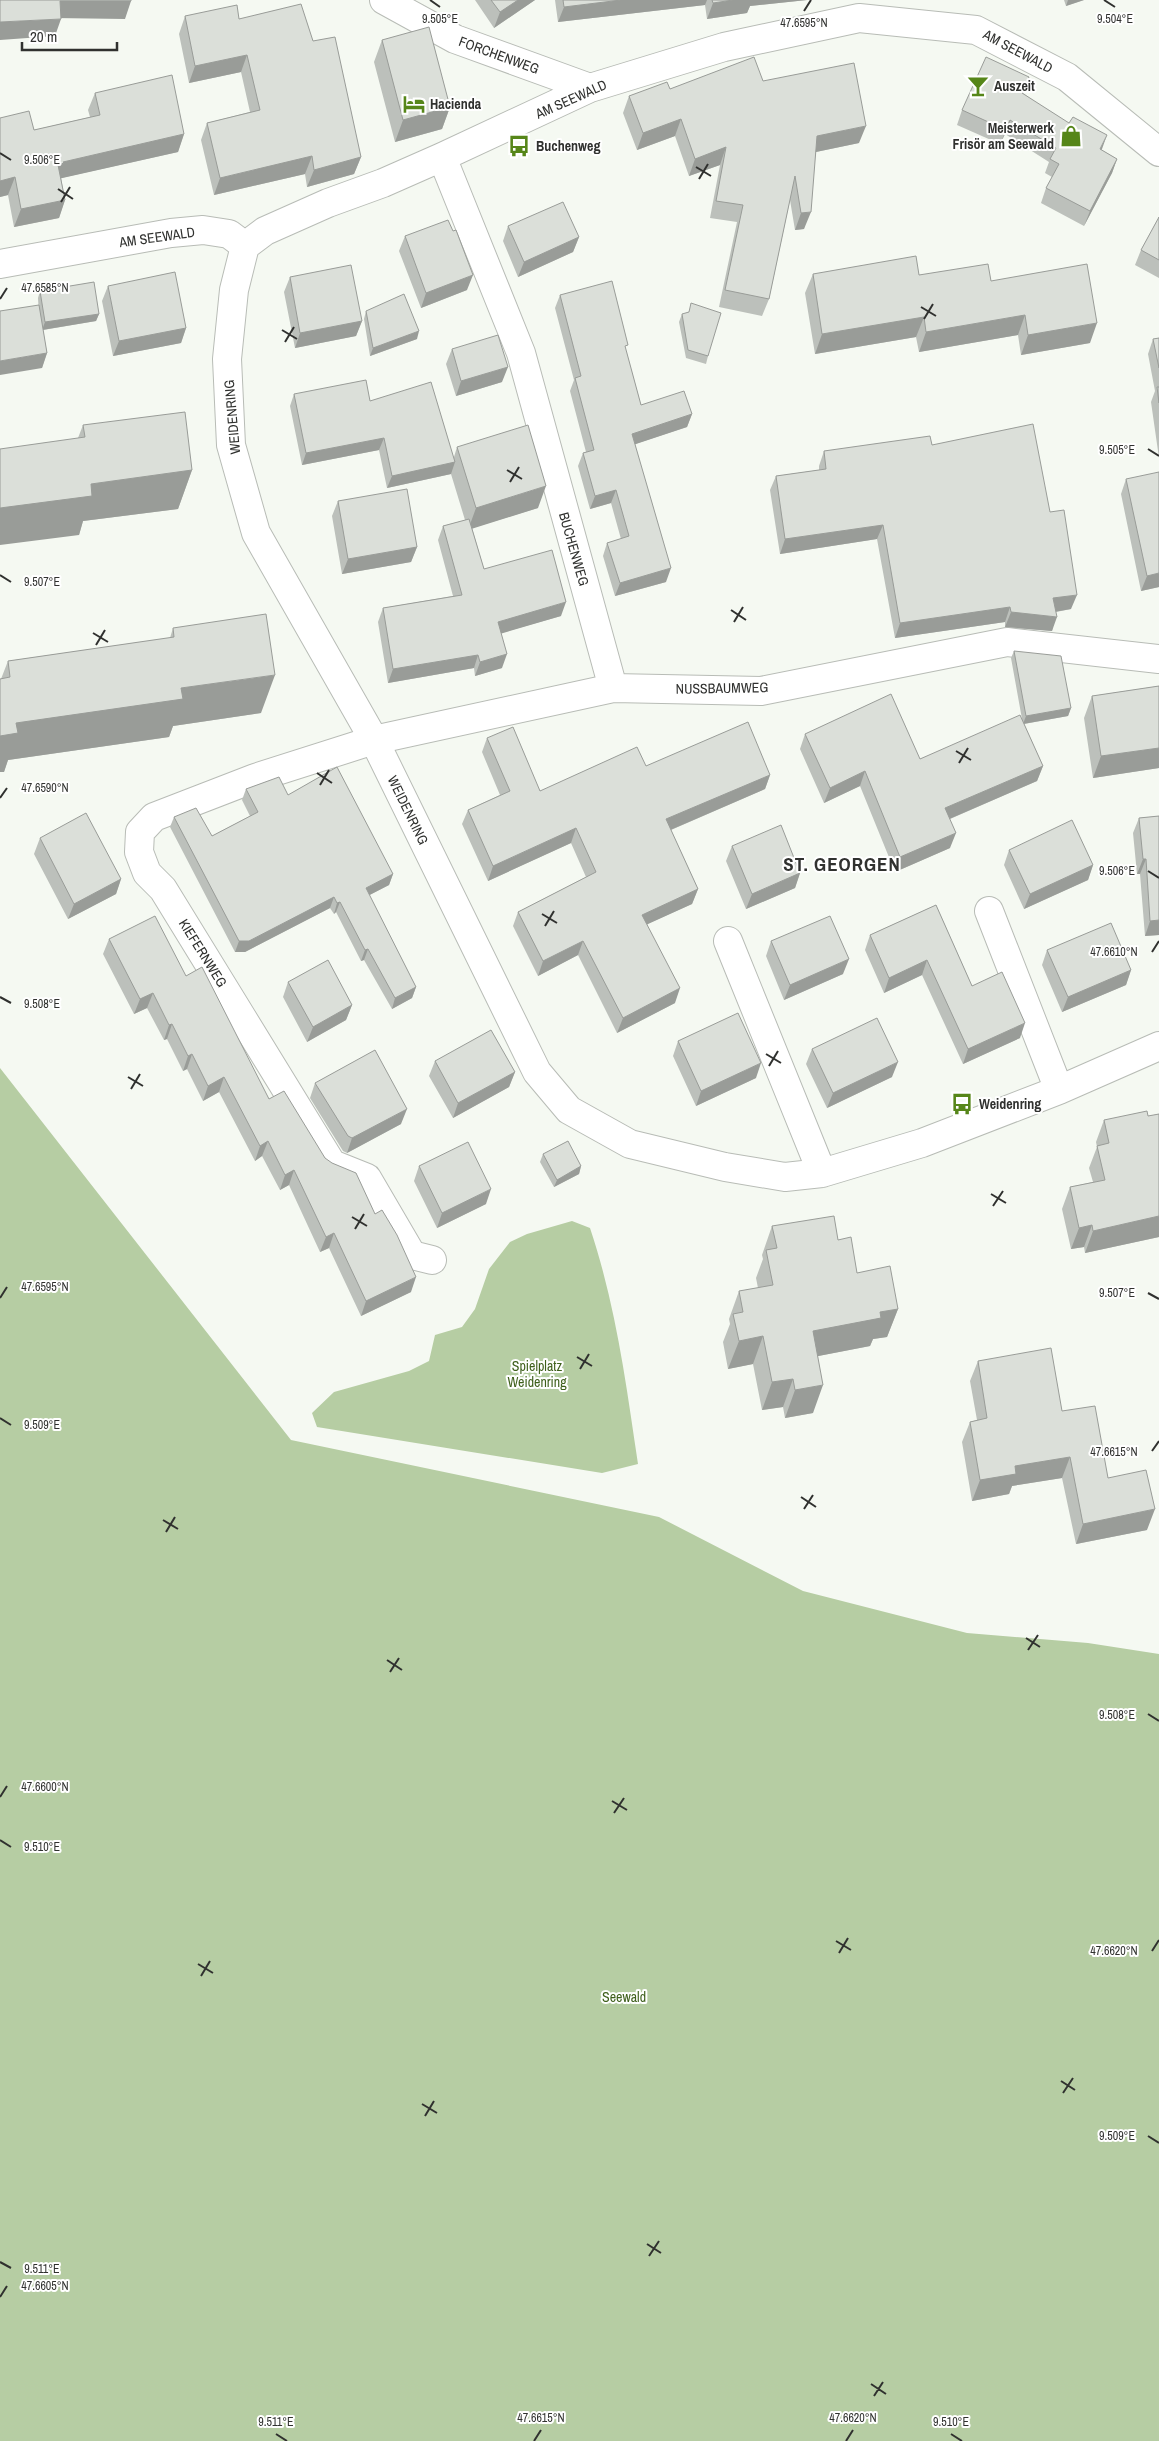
<svg xmlns="http://www.w3.org/2000/svg" width="1159" height="2441" font-family="'Archivo Narrow',sans-serif">
<style>
.green{fill:#b6cda3}
.lines{fill:none;stroke-linecap:round;stroke-linejoin:round}
.minor-casing{stroke:#b8bcb6;stroke-width:30}
.minor{stroke:#fff;stroke-width:28}
.wall{fill:#bcc0bb}
.shaded-wall{fill:#999c98}
.building{fill:#dbdfd9;stroke:#999c98}
.ticks{fill:none;stroke:#30312f;stroke-width:2}
.labels{text-anchor:middle;stroke-width:4;stroke-linejoin:round;paint-order:stroke}
.street-label{font-size:14px;fill:#30312f;stroke:#fff}
.poi-label{font-size:14px;font-weight:bold;fill:#30312f;stroke:#fff;text-anchor:start}
.park-label{font-size:14px;fill:#3e5f1b;stroke:#fff}
.district-label{font-size:19px;font-weight:bold;letter-spacing:1px;fill:#30312f;stroke:#fff}
.ticks-label{font-size:12px;text-anchor:middle;fill:#30312f;stroke:#fff;stroke-width:4;stroke-linejoin:round;paint-order:stroke}
</style>
<rect width="100%" height="100%" fill="#f5f9f2"/>
<path class="green" d="M0 1068 291 1440 659 1517 803 1591 967 1633 1088 1643 1159 1654V2441H0Z
M572 1221 590 1228C616 1306 626 1383 638 1464L602 1473 317 1427 312 1413 334 1392 409 1371 429 1361 435 1335 462 1327 475 1309 489 1269 510 1242 527 1234Z"/>
<g class="lines">
<g class="minor-casing">
<path id="minor" d="M384 0 455 39 590 88
M442 157 521 353 613 688
M245 246 234 290 227 359 231 445 256 533 374 740 537 1072 569 1110 630 1144 725 1167 785 1177 822 1173 922 1143 1059 1090 1159 1046
M245 246 265 231 328 203 383 183 442 157 590 88 724 47 859 18 976 30 1067 77 1159 152
M0 264 171 233 203 230 229 234 245 246
M989 911 1059 1090
M728 941 822 1173
M432 1260 412 1255 367 1178 332 1164 163 889 147 873 139 852 140 832 154 817 255 778 374 740 613 688 761 691 1007 642 1159 659"/>
</g>
<use href="#minor" class="minor"/>
</g>
<path class="wall" d="M475 0H535L494 28Z
M555 0H807L750 6 747 13 707 19 705 5 558 22Z
M1064 0H1084L1066 6Z
M185 16 239 19 313 41 361 157 354 174 307 187 305 174 214 195 201 140 207 123 250 112 241 72 189 83 179 34Z
M382 40 450 107 442 129 395 142 374 62Z
M763 81 859 143 816 152 804 229 795 230 790 200 769 299 762 316 719 307 737 222 710 218 720 165 689 176 675 136 637 150 623 113 629 96 670 89Z
M95 93 184 134 178 152 61 178 65 200 59 218 14 227 8 195 0 197V118L34 130 90 117 88 110Z
M1023 93 1102 150 1117 159 1112 173 1084 226 1041 203 1046 188 1052 177 1045 173 1049 162 1005 134 1000 144 957 125 962 110Z
M1159 217V278L1135 265 1141 250Z
M508 226 579 237 573 252 518 277 503 241Z
M453 231 467 290 421 308 399 251 405 236Z
M813 274 919 275 991 281 1090 343 1021 355 1018 335 919 352 916 337 815 354 805 293Z
M290 277 362 321 356 336 295 348 284 292Z
M108 286 186 328 181 343 113 356 102 301Z
M40 291 99 314 96 321 43 330 47 353 42 368 38 298Z
M560 295 626 351 641 405 692 414 687 427 635 444 666 582 615 596 603 556 607 543 621 539 611 503 590 509 578 466 583 453 586 452 570 391 574 380 555 308Z
M366 311 417 339 370 356 364 319Z
M682 314 708 356 706 364 686 358 679 322Z
M1159 338V458L1151 402 1155 391 1148 354 1153 339Z
M452 349 502 382 456 396 446 364Z
M294 394 370 401 454 457 457 447 538 508 472 528 484 569 561 616 501 633 502 668 475 676 474 668 388 683 378 622 383 608 453 596 438 540 443 526 465 520 451 474 387 488 379 450 302 465 290 406Z
M83 425 192 470 178 509 83 521 79 535 78 438Z
M932 445 1050 512 1071 609 1056 612 1052 631 1005 627V622L895 638 877 539 780 554 770 490 776 476 819 470V466L824 451Z
M1126 479 1159 587 1141 591 1121 494Z
M338 501 417 547 411 562 342 574 332 516Z
M173 628 261 713 173 726 169 737 8 760 4 772H0V679H1L8 661 170 638Z
M1014 651 1071 708 1068 716 1024 724 1043 766 1037 781 950 819V848L895 872 860 786 824 803 800 749 805 734 920 759 1022 719 1011 658Z
M1159 686V768L1093 778 1084 718 1092 696Z
M487 738 540 791 646 766 770 775 765 789 671 830 698 889 692 904 647 924 675 1003 617 1033 578 955 538 976 513 926 518 912 586 877 571 843 488 881 462 824 468 810 500 795 482 752Z
M246 789 288 795 393 874 389 885 369 895 416 987 412 998 392 1009 364 960 361 961 336 912 334 914 330 908 245 952H235L170 827 174 817 212 836 250 816 242 800Z
M1159 816V935L1145 936 1140 874H1137L1133 833 1139 818Z
M40 838 121 879 116 894 68 919 34 854Z
M732 846 800 873 795 888 746 909 726 861Z
M1009 850 1093 865 1088 880 1024 909 1004 865Z
M936 905 972 986 1020 1038 963 1064 922 975 884 993 865 950 870 935Z
M109 939 186 976 269 1099 325 1158 411 1292 361 1316 329 1248 320 1252 289 1185 280 1190 262 1156 255 1161 219 1092 203 1101 187 1069 183 1071 167 1039 164 1040 147 1008 134 1014 103 954Z
M771 941 843 974 784 1000 766 956Z
M1047 950 1131 970 1126 985 1062 1012 1042 965Z
M288 982 352 1005 346 1020 307 1042 283 997Z
M678 1041 756 1078 696 1106 673 1056Z
M812 1049 892 1077 827 1108 806 1064Z
M435 1061 515 1072 509 1087 453 1118 429 1076Z
M315 1083 401 1124 347 1153 343 1151 310 1098Z
M1159 1114V1237L1085 1253 1084 1247 1071 1249 1062 1209 1070 1187 1093 1182 1089 1168 1097 1147 1096 1142 1104 1120 1148 1116Z
M543 1154 581 1166 579 1174 554 1187 540 1162Z
M419 1166 486 1204 437 1228 414 1181Z
M772 1226 838 1240 857 1273 898 1309 887 1337 873 1339 870 1346 818 1356 813 1413 785 1418 783 1407 762 1410 753 1364 728 1369 723 1342 730 1324 729 1319 739 1291 758 1288 756 1278 763 1259 762 1255Z
M978 1361 1062 1411 1108 1478 1147 1530 1076 1544 1062 1478 1012 1486 1009 1494 972 1501 962 1442 970 1422 977 1420 970 1381Z"/>
<path class="shaded-wall" d="M518 0H535L494 28 500 12Z
M621 0H707L705 5 558 22 564 7Z
M733 0H807L750 6 747 13 707 19 713 3Z
M1068 0H1084L1066 6Z
M60 1H131L125 19 54 18Z
M61 19 55 36 0 40V22Z
M247 55 241 72 189 83 195 66Z
M450 107 442 129 395 142 403 120Z
M681 119 675 136 637 150 643 133Z
M1010 120 1005 134 1000 144 1006 130Z
M866 126 859 143 811 153 817 136Z
M184 134 178 152 58 179V165L63 162Z
M1107 135 1102 149 1094 164 1100 149Z
M726 147 720 165 689 176 695 159Z
M312 156 305 174 214 195 220 178Z
M361 157 354 174 307 187 314 170Z
M1117 159 1112 173 1084 226 1090 211Z
M15 177 8 195 0 197V181Z
M65 200 59 218 14 227 21 209Z
M811 212 804 229 795 230 801 213Z
M579 237 573 252 518 277 524 262Z
M473 275 467 290 421 308 426 293Z
M99 314 96 321 42 330 45 322Z
M1025 315 1018 335 919 352 926 332Z
M924 317 916 337 815 354 822 334Z
M362 321 356 336 295 348 300 333Z
M1097 323 1090 343 1021 355 1028 335Z
M186 328 181 343 113 356 119 341Z
M419 331 417 339 370 356 373 348Z
M47 353 42 368 0 375V361Z
M508 367 502 382 456 396 461 381Z
M692 414 687 427 627 447 632 434Z
M384 438 379 450 302 465 306 453Z
M455 462 451 474 387 488 392 476Z
M192 470 178 509 83 521 79 535 0 545V508L91 484Z
M546 486 538 508 468 530 476 508Z
M616 490 611 503 590 509 595 496Z
M883 525 877 539 780 554 785 539Z
M417 547 411 562 342 574 348 559Z
M671 568 666 582 615 596 620 583Z
M1159 573V587L1141 591 1147 576Z
M1077 595 1071 609 1048 613 1053 598Z
M566 602 561 616 493 636 498 622Z
M1010 607 1005 622 895 638 900 623Z
M1011 612 1057 617 1052 631 1005 627Z
M507 654 502 668 475 676 480 662Z
M478 655 474 668 388 683 393 669Z
M275 675 261 713 173 726 169 737 8 760 4 772H0V736L16 723 181 688Z
M1071 708 1068 716 1023 724 1026 716Z
M1159 748V768L1093 778 1101 756Z
M1043 766 1037 781 940 823 945 808Z
M865 771 860 786 824 803 830 788Z
M770 775 765 789 661 834 666 819Z
M576 828 571 843 488 881 493 866Z
M956 833 950 848 895 872 900 857Z
M1143 859H1146L1140 874H1137Z
M1093 865 1088 880 1024 909 1030 894Z
M800 873 795 888 746 909 752 894Z
M393 874 389 885 362 899 366 888Z
M121 879 116 894 68 919 74 904Z
M698 889 692 904 637 929 642 915Z
M334 897 330 908 245 952H235L239 941Z
M340 902 336 912 334 914 337 903Z
M1159 920V935L1145 936 1150 921Z
M583 941 578 955 538 976 543 961Z
M368 949 364 960 361 961 365 950Z
M849 959 843 974 784 1000 790 985Z
M927 960 922 975 884 993 889 978Z
M1131 970 1126 985 1062 1012 1068 997Z
M416 987 412 998 392 1009 395 998Z
M680 988 675 1003 617 1033 623 1018Z
M153 993 147 1008 134 1014 140 999Z
M352 1005 346 1020 307 1042 313 1027Z
M1025 1023 1020 1038 963 1064 968 1049Z
M172 1024 167 1039 164 1040 169 1025Z
M192 1054 187 1069 183 1071 188 1056Z
M898 1062 892 1077 827 1108 833 1093Z
M761 1063 756 1078 696 1106 701 1091Z
M515 1072 509 1087 453 1118 458 1103Z
M224 1077 219 1092 203 1101 208 1086Z
M407 1109 401 1124 347 1153 352 1138Z
M268 1141 262 1156 255 1161 260 1146Z
M581 1166 579 1174 554 1187 557 1180Z
M294 1170 289 1185 280 1190 285 1175Z
M491 1189 486 1204 437 1228 442 1213Z
M1159 1216V1237L1085 1253 1093 1231Z
M1092 1225 1084 1247 1071 1249 1079 1228Z
M334 1233 329 1248 320 1252 326 1237Z
M416 1277 411 1292 361 1316 366 1301Z
M898 1309 887 1337 873 1339 870 1346 803 1359 813 1331 880 1312Z
M763 1336 753 1364 728 1369 739 1341Z
M793 1379 783 1407 762 1410 772 1382Z
M823 1385 813 1413 785 1418 795 1390Z
M1070 1457 1062 1478 1012 1486 1009 1494 972 1501 980 1480 1015 1466Z
M1155 1509 1147 1530 1076 1544 1083 1524Z"/>
<path class="building" d="M0 0H131V1H60L61 19 0 22Z
M491 0H518L500 12Z
M563 0H621L564 7Z
M712 0H733L713 3Z
M301 4 313 41 335 37 361 157 314 170 312 156 220 178 207 123 260 110 247 55 195 66 185 16 237 5 239 19Z
M429 27 450 107 403 120 382 40Z
M754 57 763 81 854 63 866 126 817 136 811 212 801 213 795 176 769 299 725 290 743 205 716 201 726 147 695 159 681 119 643 133 629 96 667 82 670 89Z
M986 57 1029 77 1022 93 1069 123 1073 117 1107 135 1100 149 1117 159 1090 211 1046 188 1059 164 1050 159 1056 148 1010 120 1006 130 962 110Z
M172 75 184 134 63 162 64 163 58 165 65 200 21 209 15 177 0 181V118L29 111 34 130 100 115 95 93Z
M563 202 579 237 524 262 508 226Z
M1159 217V260L1141 250Z
M448 220 453 231 456 230 473 275 426 293 405 236Z
M916 256 919 275 988 264 991 281 1087 264 1097 323 1028 335 1025 315 926 332 924 317 822 334 813 274Z
M351 265 362 321 300 333 290 277Z
M175 272 186 328 119 341 108 286Z
M612 281 628 345 625 346 641 405 684 391 692 414 632 434 671 568 620 583 607 543 629 536 616 490 595 496 583 453 594 450 575 378 581 376 560 295Z
M94 282 99 314 45 322 40 291Z
M404 294 419 331 373 348 366 311Z
M691 303 721 313 708 356 688 350 682 314 689 312Z
M39 305 47 353 0 361V311Z
M498 335 508 367 461 381 452 349Z
M1159 338V368L1153 339Z
M366 380 370 401 431 382 455 462 392 476 384 438 306 453 294 394Z
M1157 387H1159V403Z
M185 412 192 470 91 484 92 496 0 508V449L85 437 83 425Z
M1033 424 1050 512 1064 510 1077 595 1053 598 1057 617 1011 612 1010 607 900 623 883 525 785 539 776 476 826 469 824 451 930 436 932 445Z
M528 425 546 486 476 508 457 447Z
M1159 472V573L1147 576 1126 479Z
M407 489 417 547 348 559 338 501Z
M469 519 484 569 552 550 566 602 498 622 507 654 480 662 478 655 393 669 383 608 462 595 443 526Z
M266 614 275 675 181 688 183 699 16 723 18 733 0 736V679L10 677 8 661 174 637 173 628Z
M1014 651 1061 656 1071 708 1026 716Z
M1159 686V748L1101 756 1092 696Z
M891 694 920 759 1020 715 1043 766 945 808 956 833 900 857 865 771 830 788 805 734Z
M748 722 770 775 666 819 698 889 642 915 680 988 623 1018 583 941 543 961 518 912 596 872 576 828 493 866 468 810 510 791 487 738 513 727 540 791 637 747 646 766Z
M337 767 393 874 366 888 416 987 395 998 368 949 365 950 340 902 337 903 334 897 249 941H239L174 817 196 808 212 836 258 812 246 789 279 777 288 795Z
M86 813 121 879 74 904 40 838Z
M1159 816V920L1150 921 1146 859H1143L1139 818Z
M1072 820 1093 865 1030 894 1009 850Z
M781 825 800 873 752 894 732 846Z
M936 905 972 986 1002 972 1025 1023 968 1049 927 960 889 978 870 935Z
M155 916 186 976 202 967 269 1099 284 1091 325 1158 332 1163 356 1173 375 1214 382 1210 397 1235 416 1277 366 1301 334 1233 326 1237 294 1170 285 1175 268 1141 260 1146 224 1077 208 1086 192 1054 188 1056 172 1024 169 1025 153 993 140 999 109 939Z
M830 916 849 959 790 985 771 941Z
M1111 923 1131 970 1068 997 1047 950Z
M328 960 352 1005 313 1027 288 982Z
M738 1013 761 1063 701 1091 678 1041Z
M877 1018 898 1062 833 1093 812 1049Z
M491 1030 515 1072 458 1103 435 1061Z
M375 1050 407 1109 352 1138 348 1136 315 1083Z
M1147 1111 1148 1116 1159 1114V1216L1093 1231 1092 1225 1079 1228 1070 1187 1105 1180 1097 1146 1109 1143 1104 1120Z
M568 1141 581 1166 557 1180 543 1154Z
M468 1142 491 1189 442 1213 419 1166Z
M834 1216 838 1240 851 1237 857 1273 890 1266 898 1309 880 1312 881 1318 813 1331 823 1385 795 1390 793 1379 772 1382 763 1336 739 1341 733 1314 743 1312 739 1291 773 1285 766 1250 777 1248 772 1226Z
M1051 1348 1062 1411 1095 1406 1108 1478 1146 1470 1155 1509 1083 1524 1070 1457 1015 1466 1016 1474 980 1480 970 1422 987 1418 978 1361Z"/>
<path class="ticks" d="M430 0 440 7M1104 0 1115 7M804 11 811 0M0 153 11 160M696 167 711 176M699 179 708 164M58 189 73 199M61 202 70 187M0 299 7 288M921 307 936 316M924 319 933 304M282 330 297 339M285 342 294 327M1148 449 1159 456M507 470 522 479M510 482 519 467M0 575 11 582M731 610 746 620M734 622 743 607M93 633 108 642M96 645 105 630M956 751 971 760M959 763 968 748M317 773 332 783M320 785 329 770M0 798 7 788M1148 871 1159 878M542 914 557 923M545 926 554 911M1152 952 1159 941M0 997 11 1003M766 1054 781 1063M769 1066 778 1051M128 1077 143 1086M131 1089 140 1074M991 1194 1006 1203M993 1206 1003 1191M352 1217 367 1226M355 1229 364 1214M1148 1293 1159 1299M0 1298 7 1287M577 1357 592 1366M580 1369 589 1354M0 1418 11 1425M1152 1451 1159 1441M801 1497 816 1507M804 1509 813 1495M163 1520 178 1529M166 1532 175 1517M1026 1638 1040 1647M1028 1650 1038 1635M387 1660 402 1670M390 1672 399 1658M1148 1714 1159 1721M0 1797 7 1786M612 1801 627 1810M614 1813 624 1798M0 1840 11 1847M836 1941 851 1950M1152 1951 1159 1940M839 1953 848 1938M198 1964 213 1973M201 1976 210 1961M1061 2081 1075 2090M1063 2093 1073 2078M422 2104 437 2113M425 2116 434 2101M1148 2136 1159 2143M647 2244 661 2253M649 2256 659 2241M0 2262 11 2268M0 2297 7 2286M871 2384 886 2394M874 2396 883 2382M276 2434 287 2441M951 2434 962 2441M534 2441 541 2430M846 2441 853 2430"/>
<defs>
<g id="bar-bare" transform="scale(1.725)"><path d="M-6-5H6L.8 .8V4.5H3.5V6h-7V4.5H-.8V.8Z" fill="#568619" stroke="#fff" stroke-width="2.5" paint-order="stroke"/></g>
<g id="hotel-bare" transform="scale(1.725)"><path d="M-6-4.5h1.5V1H6V5H4.5V3h-9V5H-6ZM-4 0a1.8 1.8 0 1 1 3.6 0ZM.5 0V-2.5h3Q6-2.5 6 0Z" fill="#568619" stroke="#fff" stroke-width="2.5" paint-order="stroke"/></g>
<g id="shop-bare" transform="scale(1.725)"><path d="M-5-2.5h2.3a2.7 3.5 0 0 1 5.4 0H5L5.5 6h-11ZM-1.5-2.5h3a1.5 2.3 0 0 0-3 0Z" fill="#568619" stroke="#fff" stroke-width="2.5" paint-order="stroke"/></g>
<g id="bus-bare" transform="scale(1.725)"><path d="M-5-6H5V4H4V6H2V4H-2V6H-4V4H-5ZM-3.5-4V0h7V-4ZM-3.5 1.2v1.5H-2V1.2ZM2 1.2v1.5H3.5V1.2Z" fill="#568619" stroke="#fff" stroke-width="2.5" paint-order="stroke"/></g>
</defs>
<g fill-rule="evenodd">
<use href="#bar-bare" x="978" y="86"/>
<use href="#hotel-bare" x="414" y="104"/>
<use href="#shop-bare" x="1071" y="136"/>
<use href="#bus-bare" x="519" y="146"/>
<use href="#bus-bare" x="962" y="1104"/>
</g>
<g class="labels">
<g class="street-label">
<text transform="translate(1018 51) rotate(28)" y="5">AM SEEWALD</text>
<text transform="translate(499 55) rotate(20)" y="5">FORCHENWEG</text>
<text transform="translate(571 99) rotate(-24)" y="5">AM SEEWALD</text>
<text transform="translate(157 237) rotate(-8)" y="5">AM SEEWALD</text>
<text transform="translate(232 417) rotate(-95)" y="5">WEIDENRING</text>
<text transform="translate(574 549) rotate(74)" y="5">BUCHENWEG</text>
<text transform="translate(722 688) rotate(-1)" y="5">NUSSBAUMWEG</text>
<text transform="translate(408 810) rotate(64)" y="5">WEIDENRING</text>
<text transform="translate(203 953) rotate(58)" y="5">KIEFERNWEG</text>
</g>
<g class="poi-label">
<text x="994" y="91">Auszeit</text>
<text x="430" y="109">Hacienda</text>
<text x="1054" y="133" text-anchor="end">Meisterwerk<tspan x="1054" dy="16">Frisör am Seewald</tspan></text>
<text x="536" y="151">Buchenweg</text>
<text x="979" y="1109">Weidenring</text>
</g>
<g class="park-label">
<text x="537" y="1371">Spielplatz<tspan x="537" dy="16">Weidenring</tspan></text>
<text x="624" y="2002">Seewald</text>
</g>
<g class="district-label">
<text x="842" y="871">ST. GEORGEN</text>
</g>
</g>
<g class="ticks-label">
<text x="1115" y="23">9.504°E</text>
<text x="440" y="23">9.505°E</text>
<text x="804" y="27">47.6595°N</text>
<text x="42" y="164">9.506°E</text>
<text x="45" y="292">47.6585°N</text>
<text x="1117" y="454">9.505°E</text>
<text x="42" y="586">9.507°E</text>
<text x="45" y="792">47.6590°N</text>
<text x="1117" y="875">9.506°E</text>
<text x="1114" y="956">47.6610°N</text>
<text x="42" y="1008">9.508°E</text>
<text x="45" y="1291">47.6595°N</text>
<text x="1117" y="1297">9.507°E</text>
<text x="42" y="1429">9.509°E</text>
<text x="1114" y="1456">47.6615°N</text>
<text x="1117" y="1719">9.508°E</text>
<text x="45" y="1791">47.6600°N</text>
<text x="42" y="1851">9.510°E</text>
<text x="1114" y="1955">47.6620°N</text>
<text x="1117" y="2140">9.509°E</text>
<text x="42" y="2273">9.511°E</text>
<text x="45" y="2290">47.6605°N</text>
<text x="541" y="2422">47.6615°N</text>
<text x="853" y="2422">47.6620°N</text>
<text x="276" y="2426">9.511°E</text>
<text x="951" y="2426">9.510°E</text>
</g>
<path d="M22 42v8h95v-8" fill="none" stroke="#30312f" stroke-width="2.5"/>
<text x="30" y="42" font-size="15" fill="#30312f" stroke="#ffffff" stroke-width="4" paint-order="stroke">20 m</text>
</svg>
